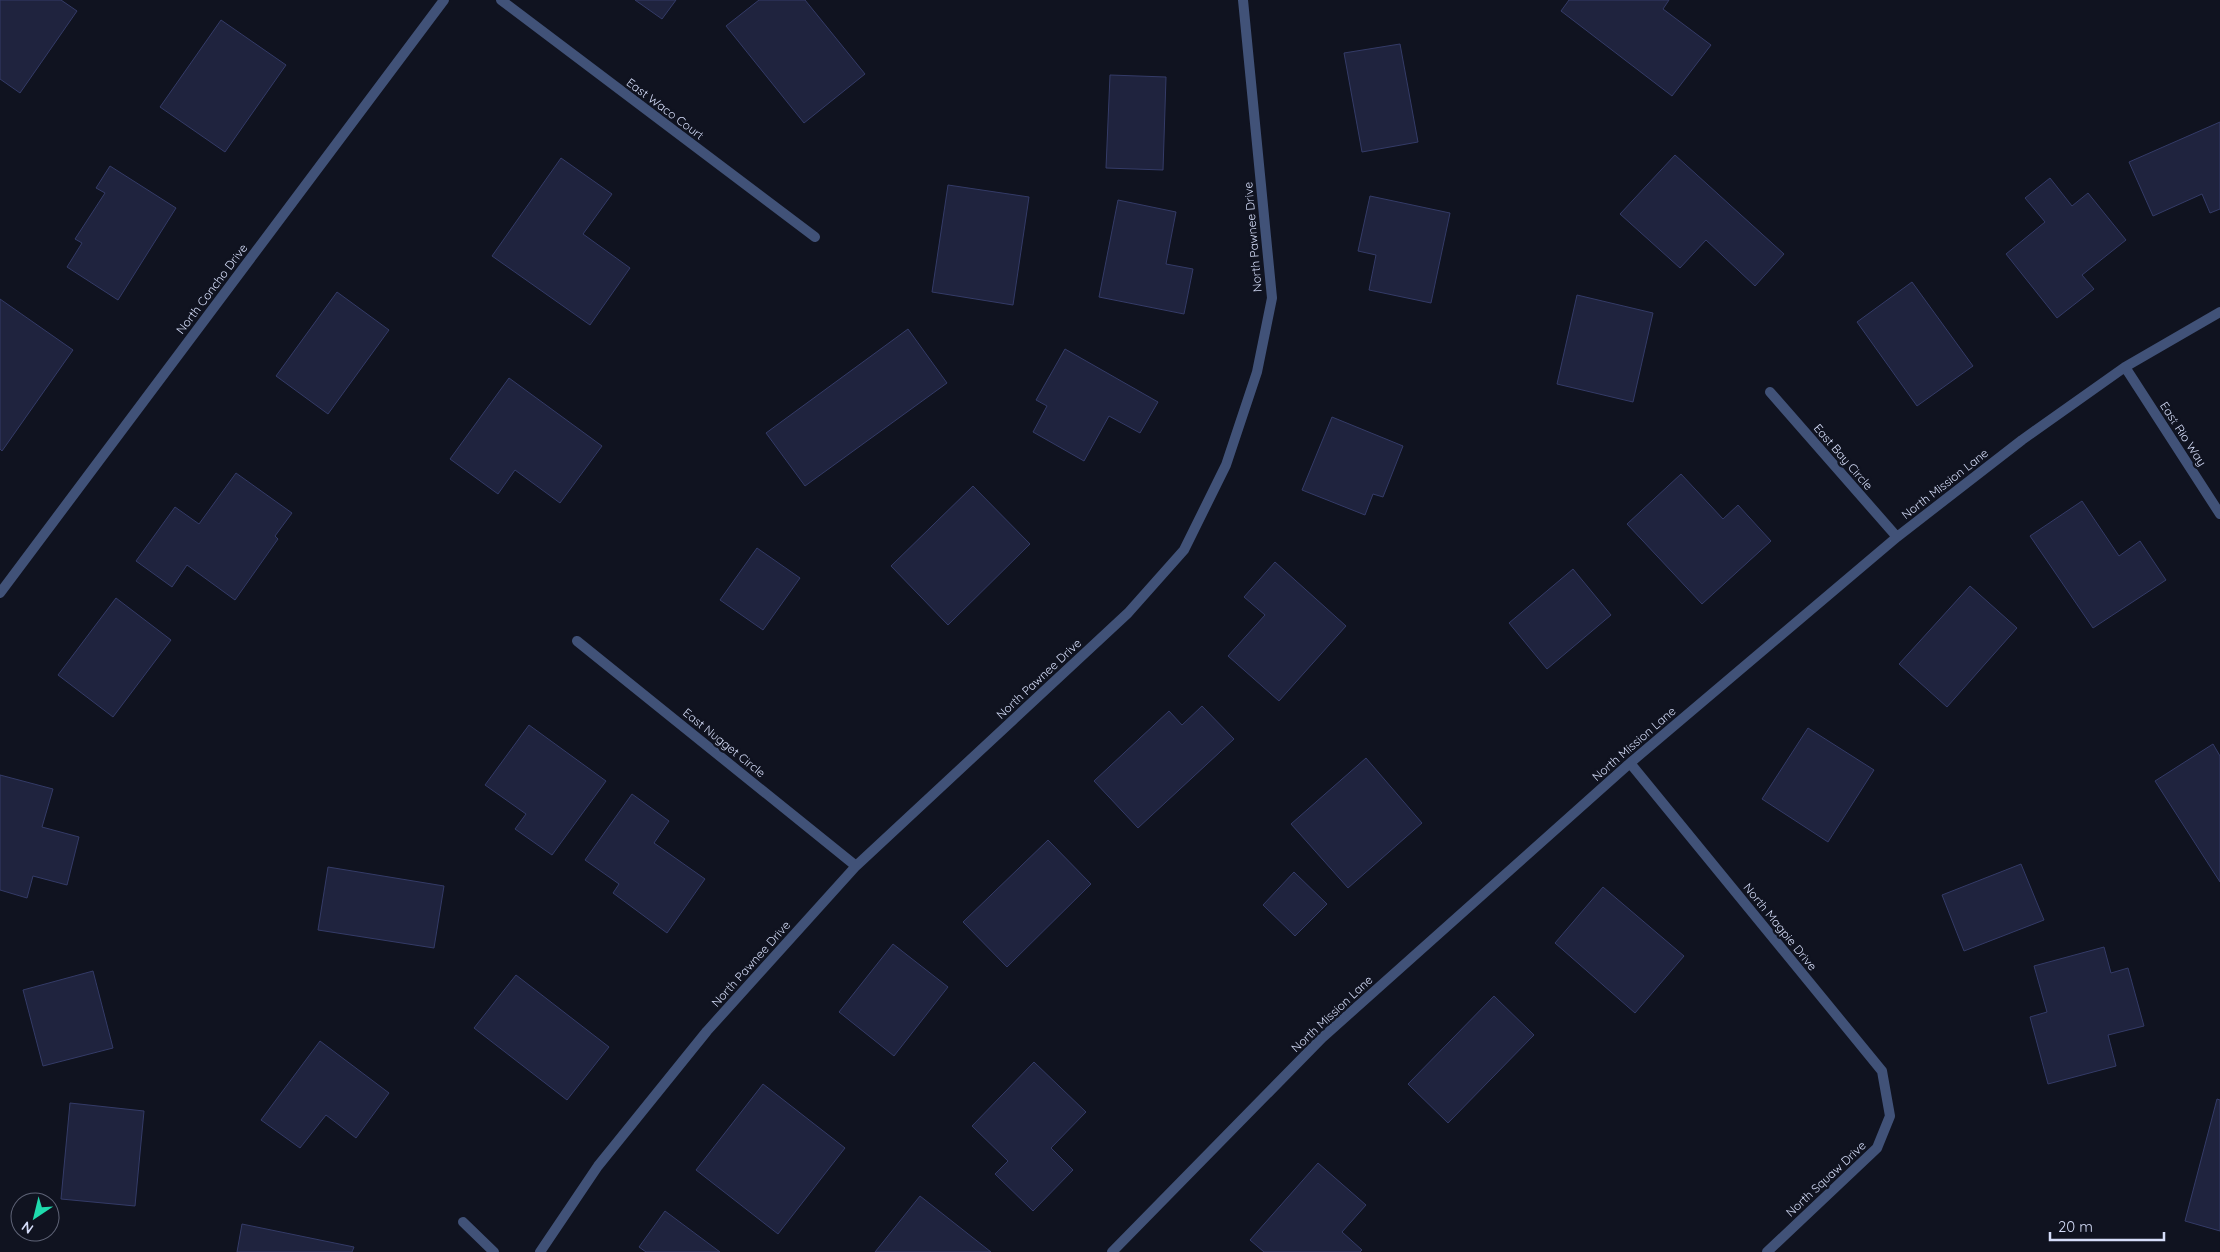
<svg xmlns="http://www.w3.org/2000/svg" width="2220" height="1252" font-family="Quicksand,sans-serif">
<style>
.building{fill:#1f233e;stroke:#343b67}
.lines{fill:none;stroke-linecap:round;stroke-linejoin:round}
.minor{stroke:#415278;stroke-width:10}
.labels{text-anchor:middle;stroke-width:5;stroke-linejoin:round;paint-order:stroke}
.street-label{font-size:12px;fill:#d5ddf9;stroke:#101320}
</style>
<rect width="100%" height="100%" fill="#101320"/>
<path class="building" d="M0 0H61L77 11 20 93 0 79Z
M635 0H676L662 19Z
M759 0H805L865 74 804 123 726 26Z
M1569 0H1669L1663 9 1711 45 1672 96 1561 11Z
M221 20 286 65 225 152 160 107Z
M1400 44 1418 142 1362 152 1344 53Z
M1110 75 1166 77 1163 170 1106 168Z
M2220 122V209L2210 213 2202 194 2153 216 2129 162Z
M1675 155 1784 254 1755 286 1706 240 1680 268 1620 214Z
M561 158 612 194 583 234 630 268 590 325 492 256Z
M110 166 176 208 118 300 67 267 82 243 75 239 105 193 96 188Z
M2050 178 2072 206 2088 193 2126 240 2082 275 2094 289 2057 318 2006 254 2045 222 2025 198Z
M948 185 1029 197 1013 305 932 292Z
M1370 196 1450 213 1431 303 1369 290 1376 255 1358 251Z
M1118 200 1176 212 1166 264 1193 269 1184 314 1099 297Z
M1912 282 1973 366 1917 406 1857 322Z
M337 292 389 330 328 414 276 376Z
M1577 295 1653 313 1633 402 1557 384Z
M0 299 73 350 2 451 0 449Z
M908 329 947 383 805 486 766 433Z
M1065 349 1158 402 1140 433 1109 416 1084 461 1033 432 1047 406 1036 400Z
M509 378 602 446 560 503 515 470 498 494 450 459Z
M1332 417 1403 446 1383 497 1373 494 1365 515 1302 490Z
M236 473 292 513 275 536 278 539 235 600 187 565 172 587 136 561 175 507 199 524Z
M1681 474 1723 519 1738 505 1771 541 1702 604 1627 524Z
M973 486 1030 544 948 625 891 566Z
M2082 501 2119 556 2140 541 2166 580 2093 628 2030 536Z
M757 548 800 578 763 630 720 600Z
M1275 562 1346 626 1279 701 1228 656 1265 615 1244 597Z
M1573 569 1611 615 1547 669 1509 623Z
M1970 586 2017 628 1947 707 1899 664Z
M116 598 171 640 113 717 58 675Z
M1202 706 1234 739 1138 828 1094 781 1169 711 1182 725Z
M529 725 606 781 552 855 515 829 526 814 485 785Z
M1808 728 1874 770 1828 842 1762 799Z
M2213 744 2220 756V882L2155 781Z
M1366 758 1422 823 1348 888 1291 824Z
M0 775 53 789 42 827 79 837 67 885 33 876 27 898 0 890Z
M632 794 669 821 654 843 705 879 667 933 613 893 619 884 585 860Z
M1048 840 1091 884 1007 967 963 922Z
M2021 864 2044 920 1964 951 1942 895Z
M328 867 444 886 434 948 318 930Z
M1294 872 1327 904 1295 936 1263 905Z
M1603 887 1684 956 1635 1013 1555 943Z
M893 944 948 987 894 1056 839 1012Z
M2104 947 2111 973 2128 968 2144 1026 2108 1035 2116 1066 2048 1084 2030 1017 2047 1012 2034 966Z
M93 971 113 1048 43 1066 23 990Z
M516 975 609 1047 567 1100 474 1028Z
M1494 996 1534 1035 1448 1123 1408 1084Z
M320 1041 389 1093 356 1138 326 1115 300 1148 261 1120Z
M1034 1062 1086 1112 1051 1148 1073 1170 1033 1211 995 1174 1008 1161 972 1126Z
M763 1084 845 1148 778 1234 696 1170Z
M2217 1099 2220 1100V1231L2185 1221Z
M70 1103 144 1111 135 1206 61 1199Z
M1318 1163 1366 1205 1342 1232 1362 1250 1360 1252H1264L1250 1240Z
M920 1196 991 1252H875Z
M665 1211 720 1252H646L639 1247Z
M242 1224 354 1247 352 1252H237Z"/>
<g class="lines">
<path class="minor" d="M501 0 815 237
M2125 367 2220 514
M1770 392 1897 537
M0 593 444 0
M577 641 856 866
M1630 763 1882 1071 1890 1116 1877 1148 1767 1252
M463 1222 494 1252
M540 1252 598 1166 707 1031 856 866 1128 613 1184 550 1226 465 1257 372 1272 298 1243 0
M1112 1252 1322 1038 1630 763 1897 537 2022 440 2125 367 2220 312"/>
</g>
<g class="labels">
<g class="street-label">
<text transform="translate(665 109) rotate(37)" y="4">East Waco Court</text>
<text transform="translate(1253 237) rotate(-95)" y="4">North Pawnee Drive</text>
<text transform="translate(212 289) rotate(-53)" y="4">North Concho Drive</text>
<text transform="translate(2183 434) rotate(57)" y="4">East Rio Way</text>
<text transform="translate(1843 457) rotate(49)" y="4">East Bay Circle</text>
<text transform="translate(1945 484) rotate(-38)" y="4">North Mission Lane</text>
<text transform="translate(1039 679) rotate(-43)" y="4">North Pawnee Drive</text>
<text transform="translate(724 743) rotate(39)" y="4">East Nugget Circle</text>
<text transform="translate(1634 744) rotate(-41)" y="4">North Mission Lane</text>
<text transform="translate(1780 927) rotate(51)" y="4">North Magpie Drive</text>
<text transform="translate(751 964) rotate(-48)" y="4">North Pawnee Drive</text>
<text transform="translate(1332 1014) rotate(-43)" y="4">North Mission Lane</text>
<text transform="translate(1826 1179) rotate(-43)" y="4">North Squaw Drive</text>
</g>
</g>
<g transform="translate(35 1217) rotate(215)"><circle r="24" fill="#101320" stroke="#5f6477"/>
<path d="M0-4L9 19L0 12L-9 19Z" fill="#1fdbad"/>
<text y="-8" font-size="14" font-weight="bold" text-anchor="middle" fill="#d5ddf9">N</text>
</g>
<path d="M2050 1232v8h114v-8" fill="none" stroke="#d5ddf9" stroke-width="2.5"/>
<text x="2058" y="1232" font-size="15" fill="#d5ddf9" stroke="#101320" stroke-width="4" paint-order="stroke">20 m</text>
</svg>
